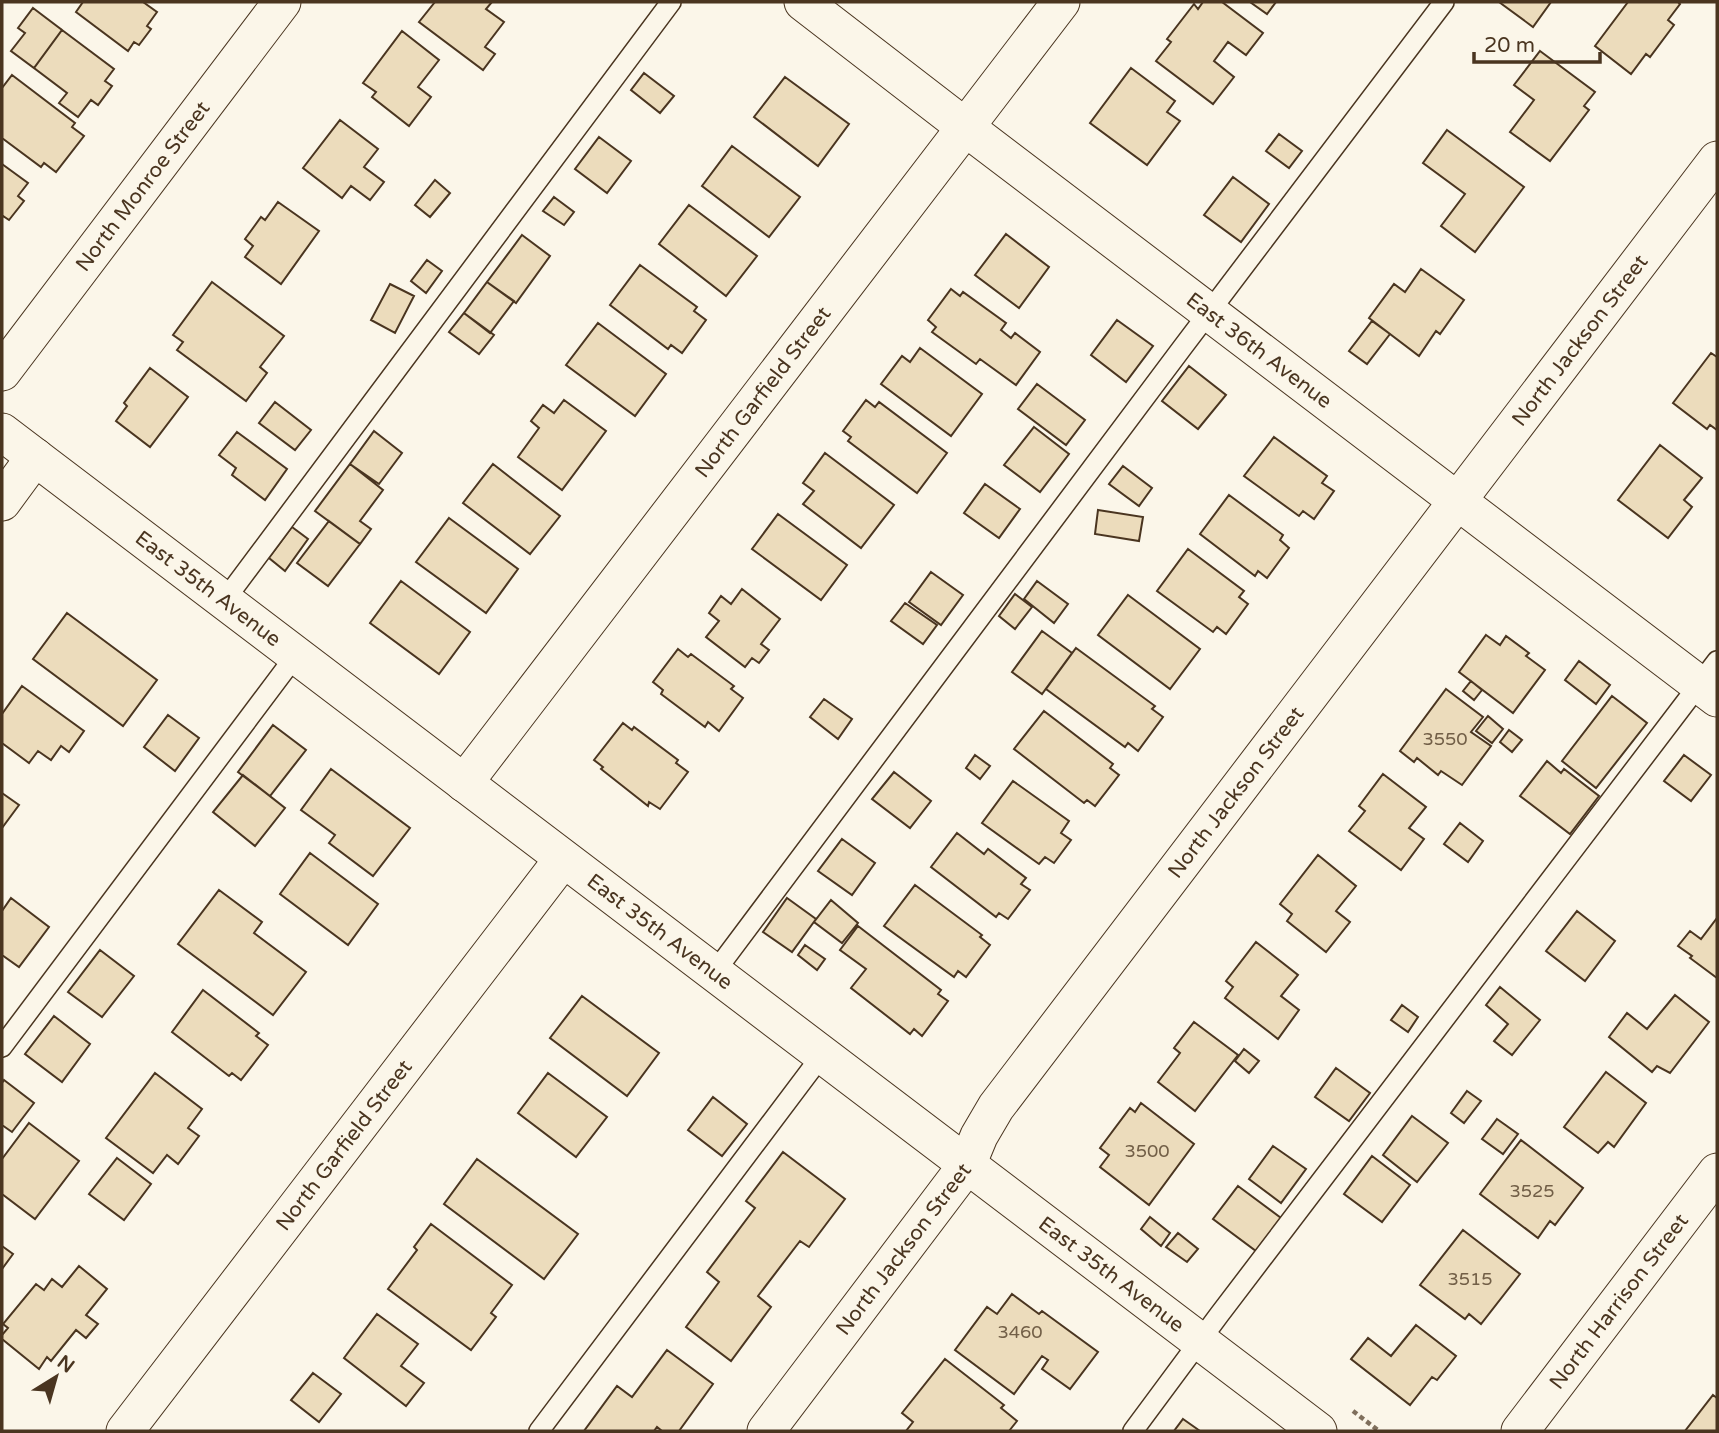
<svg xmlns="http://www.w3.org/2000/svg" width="1719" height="1433" font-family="'Varela Round',sans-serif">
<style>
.building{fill:#ecdcbc;stroke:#4a3520;stroke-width:2}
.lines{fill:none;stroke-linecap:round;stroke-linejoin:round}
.lane-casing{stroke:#4a3520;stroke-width:22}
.street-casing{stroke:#4a3520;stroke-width:39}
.path{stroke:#7f6f5c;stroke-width:4.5;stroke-dasharray:5 3.5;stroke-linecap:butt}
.lane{stroke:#fbf6e9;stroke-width:19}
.street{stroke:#fbf6e9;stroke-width:37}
.labels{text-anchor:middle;stroke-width:5;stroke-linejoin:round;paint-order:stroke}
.number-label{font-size:18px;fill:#725f47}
.street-label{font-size:21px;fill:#4a3520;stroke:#fbf6e9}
</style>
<rect width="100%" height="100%" fill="#fbf6e9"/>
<path class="building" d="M83 2H143L157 12 147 26 151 29 139 45 134 42 128 51 76 12Z
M435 2H492L486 9 504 22 485 47 495 54 483 70 419 22Z
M1203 2H1222L1263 33 1246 55 1228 42 1214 61 1234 77 1213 104 1156 61 1171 42 1167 39 1194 4 1198 9Z
M1250 2H1276L1267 14Z
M1499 2H1551L1533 27Z
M1628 2H1678L1680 4 1668 20 1674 25 1650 57 1646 54 1631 74 1595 46Z
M33 8 62 30 34 68 11 51 25 33 18 28Z
M62 30 114 69 105 81 112 86 98 105 91 100 78 117 59 103 67 93 34 68Z
M402 31 439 60 418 87 431 97 409 126 372 97 376 92 363 83Z
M1540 51 1595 92 1584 106 1589 110 1550 161 1510 132 1534 100 1514 85Z
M1131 68 1175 101 1167 112 1180 121 1147 165 1090 123Z
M644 73 674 96 660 113 631 90Z
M12 75 75 123 72 127 84 136 56 172 44 163 41 167 2 138V88Z
M785 77 849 124 818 166 754 117Z
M340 120 378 149 364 167 384 182 370 200 351 186 342 198 303 168Z
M1447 130 1524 187 1475 252 1441 226 1465 194 1423 163Z
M1279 134 1302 151 1289 168 1266 151Z
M599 137 631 161 607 193 575 169Z
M732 146 800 197 769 237 702 186Z
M2 164 28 183 18 196 24 201 9 220 3 216 2 218Z
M1233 177 1269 204 1241 242 1204 215Z
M435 180 450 193 430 217 415 205Z
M554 197 574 212 564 225 543 211Z
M278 202 319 231 281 284 245 257 253 246 245 239 261 217 265 220Z
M689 205 757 256 726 296 659 244Z
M1006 234 1049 267 1019 308 975 275Z
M522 235 550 256 516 303 487 282Z
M427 260 442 271 426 293 411 281Z
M640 265 697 307 694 311 706 320 682 353 671 345 668 349 610 305Z
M1421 269 1464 300 1440 334 1436 331 1419 356 1369 318 1394 284 1405 292Z
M212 282 284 336 260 367 267 373 246 401 177 350 183 342 173 335Z
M487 282 514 301 490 333 464 313Z
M390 284 414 296 395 333 371 320Z
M951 289 960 296 963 292 1006 323 1001 330 1011 338 1015 333 1040 352 1016 385 980 359 976 364 932 332 936 327 928 320Z
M464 313 494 335 479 354 449 332Z
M1117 320 1153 346 1126 382 1091 355Z
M1372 321 1390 334 1367 364 1349 351Z
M598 323 666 374 635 416 566 365Z
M920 348 982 394 951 436 881 384 902 356 910 362Z
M1711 353 1717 357V430L1710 425 1707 429 1673 403Z
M1189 366 1226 395 1198 429 1162 401Z
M150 368 188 397 150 447 116 421 127 406 124 403Z
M1037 384 1085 420 1066 445 1018 409Z
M564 400 606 431 562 490 518 457 539 428 531 421 543 405 554 413Z
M866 400 875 407 879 402 947 453 917 493 848 441 851 437 843 431Z
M275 402 311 430 295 450 259 423Z
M1034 427 1069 454 1040 492 1004 465Z
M374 431 402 453 379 484 350 464Z
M237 432 287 469 265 500 232 475 236 468 219 455Z
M1274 437 1327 476 1322 483 1334 491 1314 519 1303 511 1299 516 1244 476Z
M1660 445 1702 478 1684 500 1692 507 1668 538 1618 500Z
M825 453 894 505 861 548 803 504 814 491 803 483Z
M350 464 383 490 360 521 371 529 360 544 315 511Z
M493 464 560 516 530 554 463 503Z
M1123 466 1152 488 1139 506 1109 484Z
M985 484 1020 509 999 538 964 513Z
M1229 495 1283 535 1280 540 1289 548 1267 578 1258 571 1255 576 1200 534Z
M1098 510 1143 517 1139 541 1095 534Z
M778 514 847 565 821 600 752 549Z
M449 518 518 569 486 613 416 562Z
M329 521 360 544 328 586 297 563Z
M292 527 308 539 285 571 269 558Z
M1188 549 1244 591 1239 597 1248 604 1226 634 1217 627 1213 632 1157 591Z
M931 572 963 595 941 625 909 602Z
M401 581 470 632 439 674 370 623Z
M1037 581 1068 604 1054 623 1024 599Z
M742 589 780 619 761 644 769 650 759 663 752 658 745 667 706 637 719 621 709 613 721 596 731 604Z
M1015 594 1032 607 1015 629 999 616Z
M1128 595 1200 649 1170 689 1098 635Z
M905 603 937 625 923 644 891 621Z
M67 613 157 680 123 726 33 659Z
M1042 631 1072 653 1042 694 1012 672Z
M1486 635 1500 645 1506 636 1529 653 1526 656 1545 670 1513 713 1459 672Z
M1076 648 1155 706 1152 709 1163 717 1138 751 1128 743 1125 747 1046 689Z
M678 649 688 657 691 654 734 686 731 689 743 698 719 731 708 722 705 727 661 694 663 690 653 682Z
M1579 661 1610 685 1596 704 1565 680Z
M1471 681 1482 690 1474 700 1463 691Z
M22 686 84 731 69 752 61 746 51 760 38 751 29 763 2 743V714Z
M1446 689 1483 717 1471 732 1491 746 1462 785 1441 771 1438 775 1417 758 1414 762 1400 751Z
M1612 696 1647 723 1596 788 1562 761Z
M824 699 852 719 838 739 810 717Z
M1044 711 1113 764 1110 768 1119 775 1095 806 1087 800 1084 803 1014 749Z
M168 715 199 738 175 771 144 747Z
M1488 716 1503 729 1492 743 1476 731Z
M623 723 632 730 634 727 678 760 676 763 688 772 660 809 649 802 648 806 601 769 603 767 594 760Z
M273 725 306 750 270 796 238 772Z
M1509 730 1522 740 1512 752 1500 742Z
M975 755 990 766 980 779 966 768Z
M1684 755 1711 775 1691 801 1664 781Z
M1547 761 1561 773 1564 769 1599 796 1570 834 1520 796Z
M331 769 410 828 373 876 329 843 335 835 301 810Z
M894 772 931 801 910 828 872 799Z
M1383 774 1426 807 1409 828 1424 839 1401 870 1349 831 1365 811 1359 806Z
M243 775 285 808 255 846 213 812Z
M1013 781 1069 821 1061 833 1071 840 1054 863 1045 857 1039 864 982 823Z
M2 793 19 805 2 828Z
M1460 823 1483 841 1468 862 1444 844Z
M957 833 984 854 988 849 1026 878 1021 884 1030 890 1008 919 999 913 996 917 931 867Z
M842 839 875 863 852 895 818 871Z
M310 853 378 904 348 945 280 894Z
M1318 855 1356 886 1336 911 1350 922 1326 952 1287 921 1292 914 1280 904Z
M915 885 982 935 980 937 990 945 966 977 958 971 954 977 884 926Z
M219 890 262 922 254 933 306 972 273 1015 178 944Z
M11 898 49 927 19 967 2 955V911Z
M787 898 816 919 792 952 763 932Z
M831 900 858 923 842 943 814 922Z
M1577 911 1615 941 1585 981 1546 951Z
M1717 918V978L1690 958 1692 956 1678 946 1690 931 1701 939Z
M858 926 941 990 938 994 948 1001 922 1036 914 1029 910 1034 851 988 866 969 840 950Z
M1256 942 1298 975 1281 996 1299 1010 1278 1039 1225 998 1233 987 1226 981Z
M805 945 825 959 817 970 798 955Z
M100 950 134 976 102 1017 68 992Z
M1500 987 1540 1020 1512 1055 1494 1041 1508 1024 1486 1005Z
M203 990 259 1033 256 1036 268 1045 241 1080 232 1073 229 1076 172 1032Z
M1675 995 1709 1022 1670 1073 1657 1066 1652 1072 1609 1037 1627 1013 1647 1029Z
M582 996 659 1053 627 1096 550 1038Z
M1402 1005 1418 1017 1408 1032 1391 1020Z
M54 1016 90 1044 62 1082 25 1054Z
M1194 1022 1238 1055 1195 1111 1158 1082 1180 1053 1174 1048Z
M1244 1049 1259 1061 1249 1073 1235 1061Z
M1336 1068 1370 1093 1349 1121 1315 1097Z
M1606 1072 1646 1103 1614 1147 1608 1142 1598 1153 1564 1127Z
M155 1073 202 1109 188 1128 199 1136 178 1164 167 1155 153 1173 106 1138Z
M548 1073 607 1117 576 1157 518 1113Z
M4 1080 34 1103 12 1132 2 1125V1083Z
M1467 1091 1481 1101 1464 1123 1451 1113Z
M713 1097 747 1124 722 1156 688 1130Z
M1141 1103 1194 1144 1149 1205 1100 1167 1109 1155 1100 1148 1130 1108 1135 1112Z
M1412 1116 1448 1143 1417 1182 1383 1155Z
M1497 1119 1518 1134 1503 1154 1482 1139Z
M29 1123 79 1161 35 1219 2 1194V1159Z
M1521 1140 1583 1188 1555 1225 1550 1221 1538 1238 1480 1194Z
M1273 1146 1306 1169 1281 1203 1249 1179Z
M783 1152 845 1199 809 1247 800 1241 758 1296 771 1307 731 1361 686 1327 719 1282 707 1272 755 1208 746 1201Z
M1372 1156 1410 1185 1382 1222 1344 1194Z
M117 1158 151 1184 124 1220 89 1194Z
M477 1159 578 1234 544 1279 444 1204Z
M1238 1186 1281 1218 1256 1251 1213 1219Z
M1150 1217 1170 1233 1161 1246 1141 1229Z
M431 1224 512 1285 491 1313 496 1317 471 1350 388 1289 417 1250 414 1247Z
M1463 1230 1520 1274 1481 1324 1469 1314 1465 1319 1420 1285Z
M1178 1233 1198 1249 1187 1262 1166 1247Z
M2 1246 13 1254 2 1269Z
M79 1266 107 1289 86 1315 98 1324 86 1338 76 1330 51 1361 47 1357 39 1369 2 1339V1335L8 1328 3 1324 36 1284 44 1290 52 1279 62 1287Z
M1012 1294 1039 1314 1042 1311 1098 1352 1070 1389 1042 1369 1048 1360 1042 1356 1014 1394 955 1350 987 1307 997 1314Z
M377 1314 418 1344 401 1366 424 1383 406 1406 344 1358Z
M1416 1325 1456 1356 1437 1380 1432 1377 1410 1405 1351 1359 1368 1338 1391 1356Z
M667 1350 713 1384 679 1431H662L657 1427 654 1431H584L617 1386 632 1397Z
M945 1359 1004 1405 1001 1408 1017 1421 1009 1431H906L913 1422 902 1413Z
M313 1373 341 1394 319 1422 291 1400Z
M1713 1395 1717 1398V1431H1685Z
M1183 1419 1200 1431H1174Z"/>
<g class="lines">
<g class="lane-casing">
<path id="lane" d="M224 601 671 2
M714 973 1182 348 1444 2
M2 1047 296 655
M539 1431 822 1055
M1133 1431 1219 1315 1717 661"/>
</g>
<g class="street-casing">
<g id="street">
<path id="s1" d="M803 2 965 127 1717 698"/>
<path id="s2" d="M2 372 282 2"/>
<path id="s3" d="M2 432 1318 1431"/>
<path d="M2 502 35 457"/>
<path id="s4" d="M464 783 1061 2"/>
<path id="s5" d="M125 1431 563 859"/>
<path id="s6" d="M766 1431 967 1165 979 1136 996 1107 1717 160"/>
<path id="s7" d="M1520 1431 1717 1172"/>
</g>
</g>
<path class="path" d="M1353 1411 1379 1431"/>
<use href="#lane" class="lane"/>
<use href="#street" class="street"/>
</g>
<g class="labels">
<g class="number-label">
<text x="1445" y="745">3550</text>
<text x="1147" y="1157">3500</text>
<text x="1532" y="1197">3525</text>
<text x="1470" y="1285">3515</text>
<text x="1020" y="1338">3460</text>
</g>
<g class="street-label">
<text dy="7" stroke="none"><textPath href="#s2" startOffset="233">North Monroe Street</textPath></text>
<text dy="7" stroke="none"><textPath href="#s6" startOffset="1362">North Jackson Street</textPath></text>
<text dy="7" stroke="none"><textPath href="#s1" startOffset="574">East 36th Avenue</textPath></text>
<text dy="7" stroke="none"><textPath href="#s4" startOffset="492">North Garfield Street</textPath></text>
<text dy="7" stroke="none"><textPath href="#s3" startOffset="259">East 35th Avenue</textPath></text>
<text dy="7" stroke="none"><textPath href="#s6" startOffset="794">North Jackson Street</textPath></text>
<text dy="7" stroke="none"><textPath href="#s3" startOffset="826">East 35th Avenue</textPath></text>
<text dy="7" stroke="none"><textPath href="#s5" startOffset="360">North Garfield Street</textPath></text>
<text dy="7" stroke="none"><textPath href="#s6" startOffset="228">North Jackson Street</textPath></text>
<text dy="7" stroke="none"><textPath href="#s3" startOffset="1393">East 35th Avenue</textPath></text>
<text dy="7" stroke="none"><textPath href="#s7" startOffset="163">North Harrison Street</textPath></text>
</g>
</g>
<rect width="1719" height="1433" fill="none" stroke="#4a3520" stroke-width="7"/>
<g transform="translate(56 1377) rotate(37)" stroke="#fbf6e9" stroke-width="5" paint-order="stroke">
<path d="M0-5L12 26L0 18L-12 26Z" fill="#4a3520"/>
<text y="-10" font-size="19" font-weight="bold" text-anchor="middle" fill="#4a3520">N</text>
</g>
<path d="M1474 52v10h126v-10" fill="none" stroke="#4a3520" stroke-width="3.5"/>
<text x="1484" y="52" font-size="21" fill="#4a3520" stroke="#fbf6e9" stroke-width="5" paint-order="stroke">20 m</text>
</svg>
